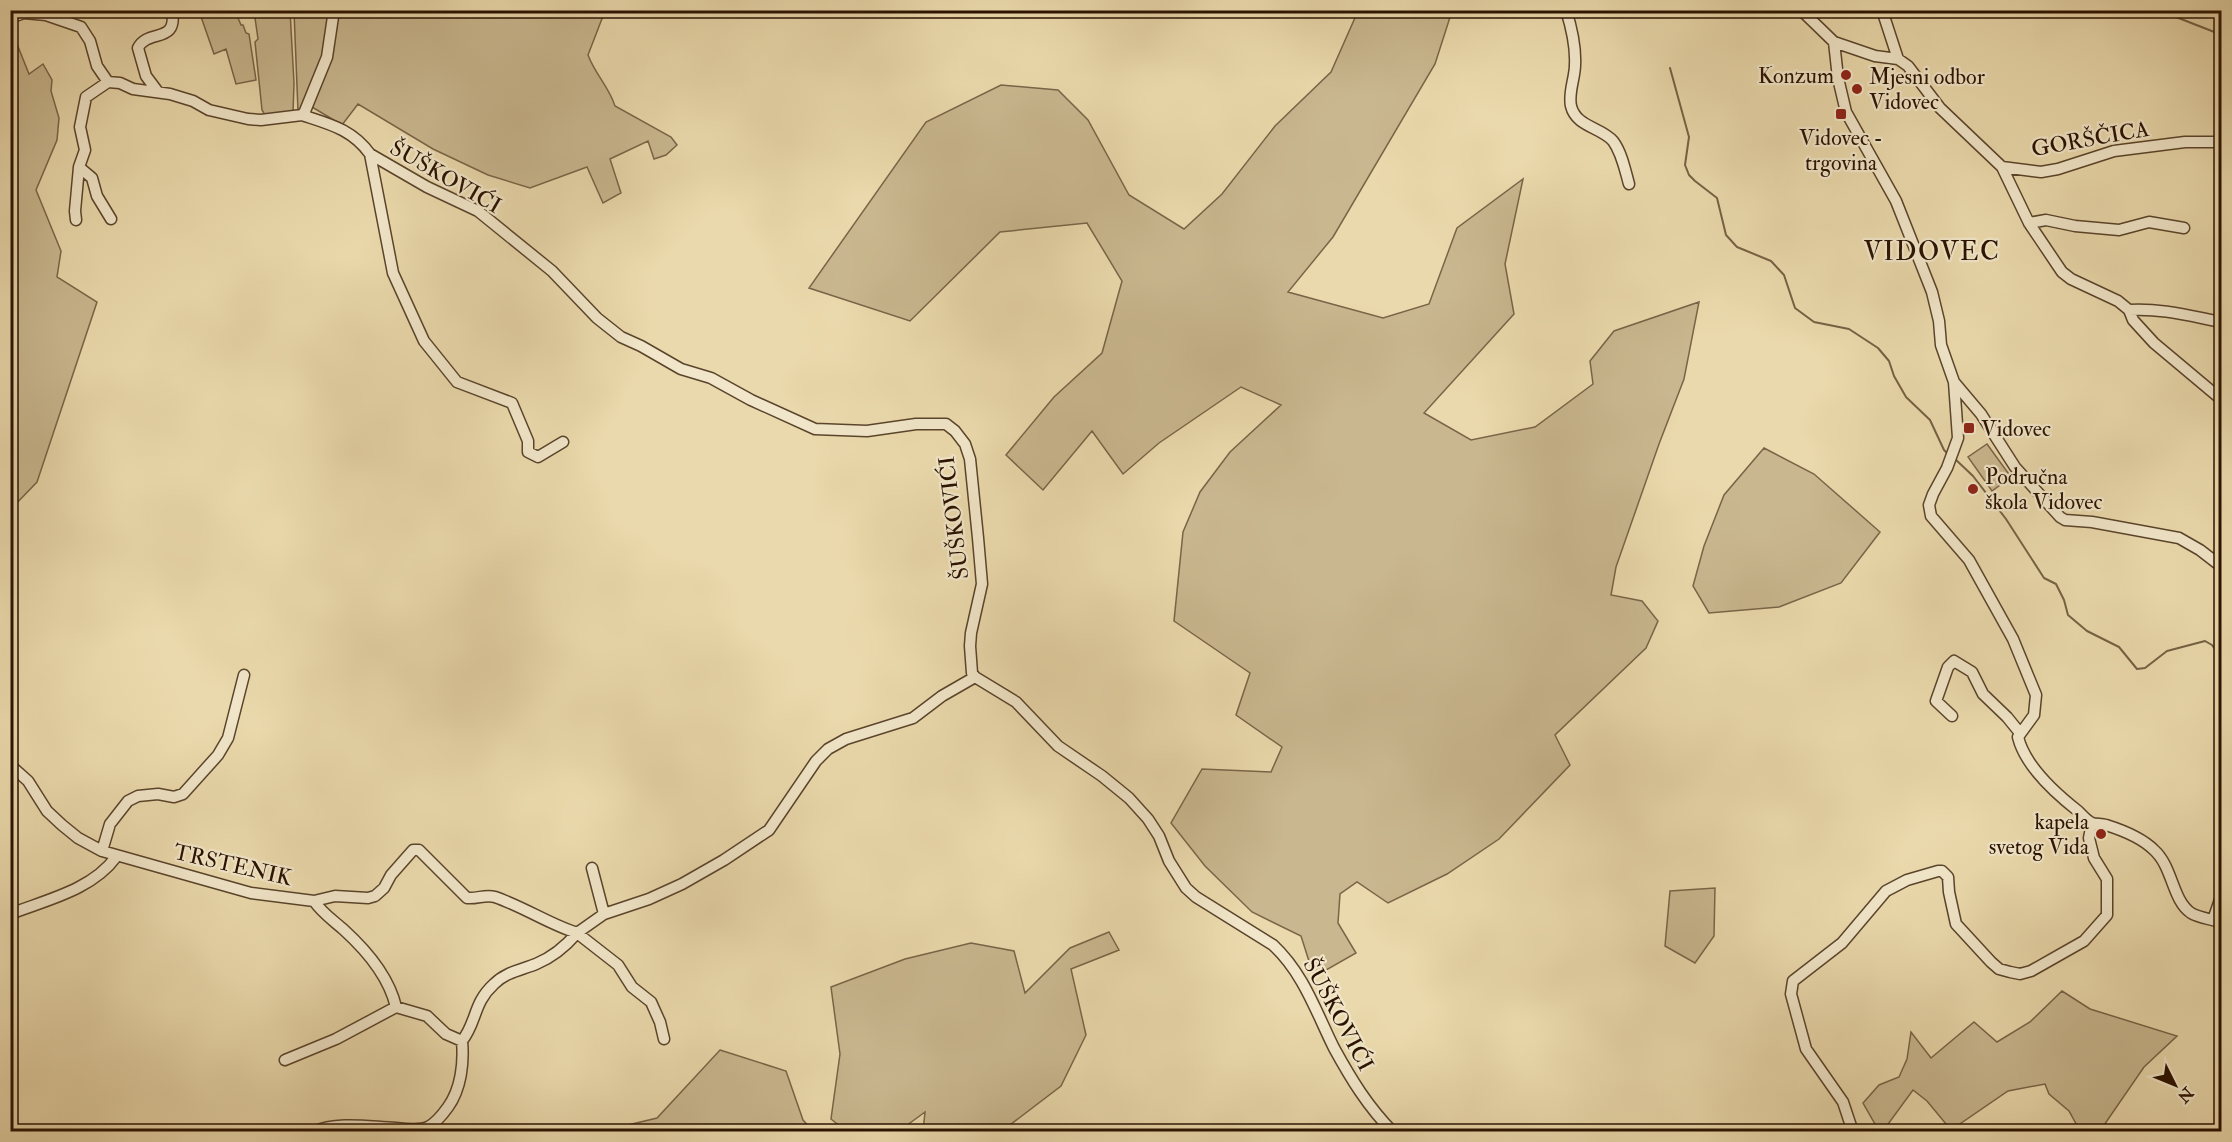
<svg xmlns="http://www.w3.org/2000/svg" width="2232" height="1142" font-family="'IM FELL Double Pica',serif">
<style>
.green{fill:#c9b78f;stroke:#7a6448;stroke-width:1.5}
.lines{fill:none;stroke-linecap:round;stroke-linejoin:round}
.stream{stroke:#766144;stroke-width:2}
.minor-casing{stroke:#5a442b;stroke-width:13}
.minor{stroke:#f1e6c9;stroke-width:10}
.poi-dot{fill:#8f2418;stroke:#f1e6c9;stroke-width:2}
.labels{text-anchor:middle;stroke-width:4.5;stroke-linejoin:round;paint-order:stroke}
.poi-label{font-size:22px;fill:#2a1200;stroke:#f1e6c9;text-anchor:start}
.street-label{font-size:22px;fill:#2a1200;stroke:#f1e6c9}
.quarter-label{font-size:26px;letter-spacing:1.5px;fill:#2a1200;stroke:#f1e6c9}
</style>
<rect width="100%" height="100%" fill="#ead9ac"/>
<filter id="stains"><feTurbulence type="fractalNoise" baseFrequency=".00333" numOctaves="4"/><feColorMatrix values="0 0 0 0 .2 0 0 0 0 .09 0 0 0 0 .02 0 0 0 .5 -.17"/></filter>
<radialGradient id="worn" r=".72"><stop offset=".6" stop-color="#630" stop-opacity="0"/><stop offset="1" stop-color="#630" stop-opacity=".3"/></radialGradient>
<path class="green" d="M199 11H235L241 25H243L246 33 249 34 256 80 236 84 226 49 214 54Z
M254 11H290L294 83 293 113 265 115 262 110 255 42 258 39Z
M294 11H595L603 16 588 55C595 74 609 87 615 106L671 137 677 145 666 155 654 159 648 141 610 159 621 193 603 203 587 167 530 188 488 175 433 149 358 104 342 125 307 104 298 111Z
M1358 11H1452L1435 64 1333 237 1288 292 1383 318 1429 304 1457 228 1523 179 1505 264 1514 314 1424 413 1471 440 1535 427 1593 384 1590 361 1614 331 1699 302 1684 379 1659 444 1616 567 1611 595 1642 601 1658 621 1646 648 1555 735 1570 765 1499 839 1447 874 1388 903 1357 882 1340 894 1338 923 1356 953 1314 977 1301 936 1252 912 1205 866 1171 823 1202 769 1271 772 1282 747 1236 715 1250 673 1174 621 1183 532 1200 492 1230 452 1281 405 1241 387 1159 443 1123 474 1092 431 1043 490 1006 455 1054 397 1102 353 1122 281 1087 223 1000 232 910 321 809 288 926 122 1001 85 1058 90 1088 120 1129 195 1184 229 1222 194 1275 126 1331 72Z
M17 44 29 74 43 64 52 80 51 91 59 118 57 140 36 190 61 251 57 277 97 302 37 482 11 509 10 48Z
M1987 444 2011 477 1992 491 1968 457Z
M1764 448 1814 474 1880 532 1841 583 1779 607 1709 613 1693 586 1704 546 1724 495Z
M1715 888 1714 936 1695 963 1665 946 1670 891Z
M1109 932 1119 950 1071 969 1086 1035 1061 1086 1002 1131H923L925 1112 899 1131H846L831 1119 840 1054 831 987 905 959 971 943 1014 951 1025 993 1070 948Z
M2062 991 2090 1009 2177 1036 2144 1067 2100 1131H2080L2069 1111 2049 1094 2045 1084 2008 1091 1951 1130 1927 1101 1913 1090 1883 1131H1879L1863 1103 1879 1085 1899 1077 1907 1059 1911 1032 1931 1058 1974 1022 1997 1042 2030 1022Z
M720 1050 786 1071 803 1120 813 1131H603L657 1118Z"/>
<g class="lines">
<path class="stream" d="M2158 10 2222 35
M1670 68 1689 137 1685 165 1689 175 1695 181 1717 198 1726 235 1737 247 1771 261 1784 275 1795 308 1814 322 1849 329 1878 348 1889 361 1894 376 1906 397 1930 420 1944 450 1947 453
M1954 458 1973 476 2006 519 2044 578 2056 584 2064 600 2068 615 2087 631 2119 647 2137 669 2145 668 2167 651 2205 641 2212 645 2222 659"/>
<g class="minor-casing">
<path id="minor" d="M334 10 327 57 305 111 302 115C329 124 352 129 370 154L393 273 424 341 457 382 512 403 528 441V452L538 457 563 442
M1566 10C1572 29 1576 46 1575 65 1575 78 1568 93 1571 106 1576 127 1601 127 1613 141 1622 153 1625 170 1629 184
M1801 10 1834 42 1838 78 1846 112 1896 201 1932 292 1939 321 1941 345 1954 382 1958 438 1947 468 1933 494 1929 505 1931 516 1969 560 2013 639 2036 695 2034 715 2018 737C2025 766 2055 793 2078 811 2082 815 2087 821 2092 823 2096 824 2101 824 2106 825 2122 830 2142 838 2154 850 2173 867 2172 900 2191 913 2199 918 2212 919 2222 923
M1882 10 1898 59
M10 18 24 13 46 15 81 27 90 41 97 66 108 82 120 83 133 89 170 94 193 101 209 110 248 119 261 120 302 115
M1834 42 1875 56 1898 59 1908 66 1940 108 2002 167 2029 223 2062 272 2071 279 2118 301 2129 310 2133 320 2154 343 2222 400
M158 92 146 76 138 48C148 28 178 45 172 10
M370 154 427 187 478 211 552 271 597 318 621 337 641 346 681 369 711 378 751 400 815 429 867 431 916 424H946L955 431 965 444 970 459 978 538 982 584 971 633 970 646 972 673 975 677 1016 702 1058 746 1102 776 1129 798 1148 819 1159 836 1169 861 1186 888 1196 897 1273 945C1304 974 1316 1012 1334 1048 1351 1079 1368 1107 1393 1132
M79 167 92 178 97 196 111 219
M2002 167 2041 172 2058 169 2114 151 2185 142H2222
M76 220 75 211 79 167 85 150 80 127 86 97 108 82
M2029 223 2046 220 2075 226 2119 230 2149 222 2184 228
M2129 310C2161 308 2190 316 2222 322
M1954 382 1981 414 2015 467 2060 517 2065 520 2092 522 2179 538 2200 550 2222 567
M1952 716 1936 701 1948 667 1954 661 1972 672 1983 694 2007 717 2020 733
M10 765 28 781 47 811 62 825 78 838 102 851 251 893 314 901 335 896 368 898 375 896 384 888 391 875 413 850H419L467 898C478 899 485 894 495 897 524 907 549 924 577 933L604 914 649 899 682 884 724 860 769 830 816 761 828 749 846 739 913 718 942 696 975 677
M102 851 110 824 128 801 138 796 158 794 174 797 183 794 218 755 228 738 244 675
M592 868 604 914
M314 901C322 913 334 921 344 930 366 950 389 977 396 1007
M10 914C46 900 92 890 116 857
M2213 920 2222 894
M285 1060 336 1039 396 1007 427 1016 446 1034 462 1041C477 1022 473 1003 494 984 506 972 521 970 536 964 553 957 565 947 577 933L618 965 632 987 651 1002 660 1022 664 1039
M313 1132C338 1121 369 1127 396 1128 405 1129 419 1131 428 1127 436 1123 443 1114 448 1107 461 1089 464 1063 462 1041
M1853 1132 1843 1102 1806 1049 1791 994 1793 981 1842 943 1886 891 1907 880 1938 871H1942L1948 877 1949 892 1956 924 1991 962 1999 969 2010 972 2020 974 2031 971 2084 941 2107 915V879L2094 858 2089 838 2092 823"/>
</g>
<use href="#minor" class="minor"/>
</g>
<g class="poi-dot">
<circle cx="1846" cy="75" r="6"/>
<circle cx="1857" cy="89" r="6"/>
<rect x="1835" y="108" width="12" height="12" rx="3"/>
<rect x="1963" y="422" width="12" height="12" rx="3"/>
<circle cx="1973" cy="489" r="6"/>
<circle cx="2101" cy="834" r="6"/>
</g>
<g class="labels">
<g class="poi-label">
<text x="1834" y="83" text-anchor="end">Konzum</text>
<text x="1869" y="84">Mjesni odbor<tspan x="1869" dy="25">Vidovec</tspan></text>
<text x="1841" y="145" text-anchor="middle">Vidovec -<tspan x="1841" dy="25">trgovina</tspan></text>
<text x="1981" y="436">Vidovec</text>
<text x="1985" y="484">Područna<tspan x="1985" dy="25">škola Vidovec</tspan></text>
<text x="2089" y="829" text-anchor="end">kapela<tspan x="2089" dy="25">svetog Vida</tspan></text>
</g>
<g class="street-label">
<text transform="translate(2090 138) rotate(-10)" y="8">GORŠČICA</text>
<text transform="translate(446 176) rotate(30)" y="8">ŠUŠKOVIĆI</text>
<text transform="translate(953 518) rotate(-97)" y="8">ŠUŠKOVIĆI</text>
<text transform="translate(233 864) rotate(13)" y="8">TRSTENIK</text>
<text transform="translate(1339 1014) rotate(62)" y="8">ŠUŠKOVIĆI</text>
</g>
<g class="quarter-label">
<text x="1932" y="260">VIDOVEC</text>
</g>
</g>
<rect width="2232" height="1142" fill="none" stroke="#ead9ac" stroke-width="36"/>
<rect x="12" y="12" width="2208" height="1118" fill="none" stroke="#2a1200" stroke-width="3"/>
<rect x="18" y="18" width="2196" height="1106" fill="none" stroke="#2a1200" stroke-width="1.5"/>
<g transform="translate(2175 1085) rotate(133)" stroke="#f1e6c9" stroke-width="4.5" paint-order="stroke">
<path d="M0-4.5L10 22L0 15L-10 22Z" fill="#2a1200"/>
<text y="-9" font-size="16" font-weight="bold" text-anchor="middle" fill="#2a1200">N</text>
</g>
<rect width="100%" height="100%" filter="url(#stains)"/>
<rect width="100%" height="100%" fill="url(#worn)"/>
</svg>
